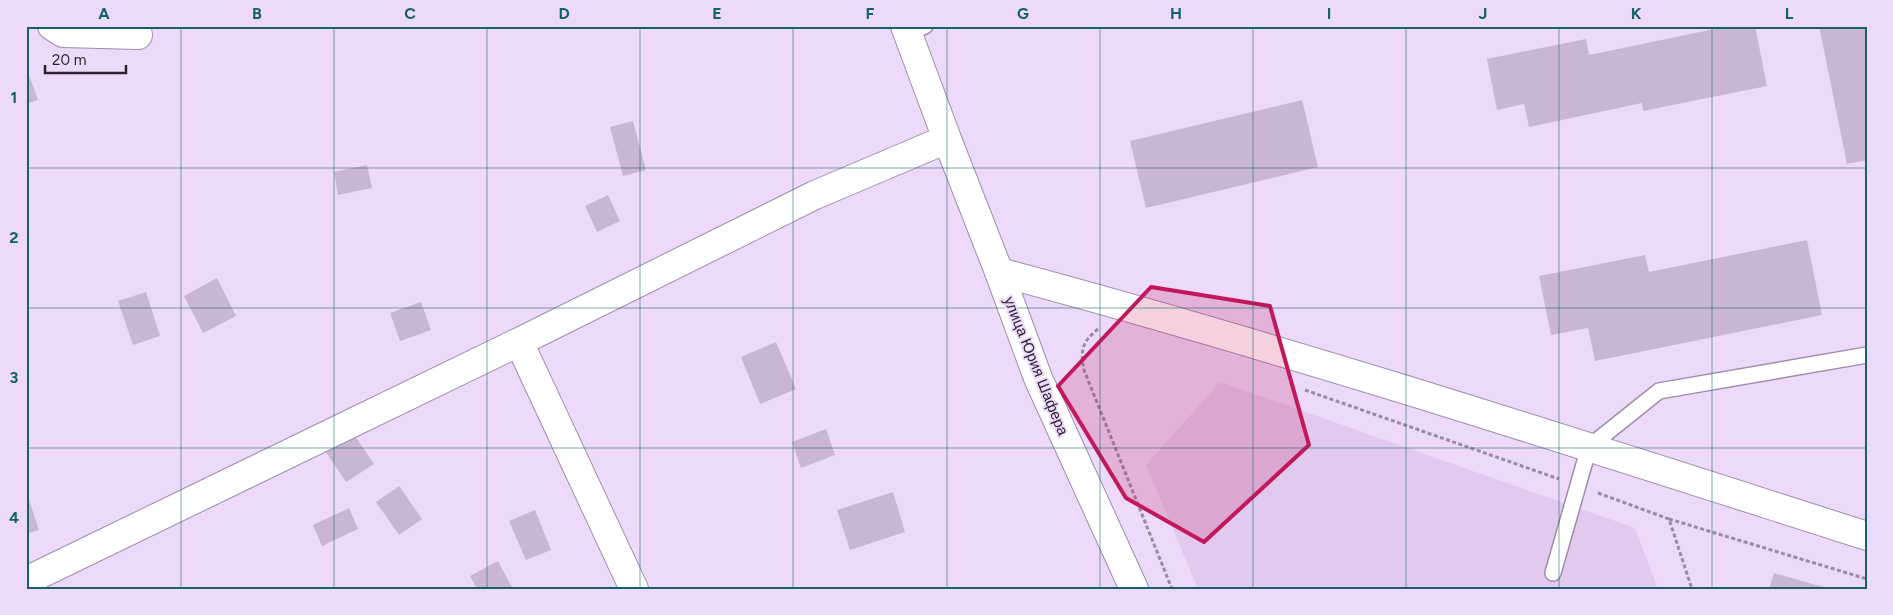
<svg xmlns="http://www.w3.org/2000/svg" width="1893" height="615" font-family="Figtree,sans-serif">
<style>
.built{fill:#e1caee}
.building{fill:#c9b6d4}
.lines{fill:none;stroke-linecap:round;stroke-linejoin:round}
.service-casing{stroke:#9f8daa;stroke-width:18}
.minor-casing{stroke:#9f8daa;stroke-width:30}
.path{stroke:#9a8ba3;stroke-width:3;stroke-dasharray:4 2.5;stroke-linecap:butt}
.service{stroke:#fff;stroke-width:15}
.minor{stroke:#fff;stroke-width:28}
.marked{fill:#c2185b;fill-opacity:0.2;stroke:#c2185b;stroke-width:4;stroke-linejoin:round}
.grid{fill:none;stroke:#126268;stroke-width:1;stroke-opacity:0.55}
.labels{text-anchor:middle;stroke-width:4;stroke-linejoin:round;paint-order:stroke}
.street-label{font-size:15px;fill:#2b2430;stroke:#edd9f9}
.neatline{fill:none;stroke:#126268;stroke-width:2}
.grid-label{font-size:16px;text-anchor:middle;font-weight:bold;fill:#126268}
</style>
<rect width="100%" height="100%" fill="#edd9f9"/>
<path class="built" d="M1220 382 1635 528 1658 589H1198L1146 465Z"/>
<path class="building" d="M1729 26H1755L1767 86 1643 111 1642 103 1529 127 1524 104 1497 110 1487 59 1586 39 1589 55Z
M1819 26H1867V160L1847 164Z
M26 67 38 100 26 104Z
M1302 100 1318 167 1146 208 1130 141Z
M633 121 646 170 623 176 610 127Z
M367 165 372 188 338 195 334 172Z
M608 195 620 221 597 232 585 206Z
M1807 240 1822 315 1595 361 1588 328 1551 335 1539 276 1645 255 1649 272Z
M217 278 236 316 203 333 184 296Z
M146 292 160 336 133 345 118 301Z
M421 302 431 330 400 341 390 313Z
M776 342 796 389 760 404 741 357Z
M826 429 835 455 801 468 792 442Z
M353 433 374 464 346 482 325 451Z
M399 486 422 519 399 535 376 502Z
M26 491 39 530 26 534Z
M893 492 905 532 850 550 837 510Z
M349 508 358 529 322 546 313 525Z
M535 510 551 550 526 560 509 521Z
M498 561 513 589H477L470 576Z
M1774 573 1827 588V589H1769Z"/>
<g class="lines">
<g class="service-casing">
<path id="service" d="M907 34 925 26
M1553 573 1589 447 1659 391 1867 355"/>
</g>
<g class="minor-casing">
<path id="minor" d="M52 26 63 33 138 35
M947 139 999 272 1038 378 1134 589
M999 272C1291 350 1579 444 1867 536
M519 342 634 589
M26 581 519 342 815 195 947 139 905 26"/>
</g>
<path class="path" d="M1098 329C1082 342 1080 350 1084 370L1172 589
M1305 390 1559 479
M1598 493 1669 519 1692 589
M1669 519 1867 579"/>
<use href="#service" class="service"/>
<use href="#minor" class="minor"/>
</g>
<path class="marked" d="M1151 287 1270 306 1309 445 1204 542 1126 498 1058 386Z"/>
<path class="grid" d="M181 26V589M334 26V589M487 26V589M640 26V589M793 26V589M947 26V589M1100 26V589M1253 26V589M1406 26V589M1559 26V589M1712 26V589M26 168H1867M26 308H1867M26 448H1867"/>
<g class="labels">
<g class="street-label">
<text transform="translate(1036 366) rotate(68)" y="5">улица Юрия Шафера</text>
</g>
</g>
<rect width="1893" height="615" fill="none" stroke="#edd9f9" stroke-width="55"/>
<path d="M45 65v8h81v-8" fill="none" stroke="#2b2430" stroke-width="2.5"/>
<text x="52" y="65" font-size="15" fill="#2b2430" stroke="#edd9f9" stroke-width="4" paint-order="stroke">20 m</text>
<rect x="28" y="28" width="1838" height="560" class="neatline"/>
<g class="grid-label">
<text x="104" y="19">A</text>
<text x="257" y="19">B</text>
<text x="410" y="19">C</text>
<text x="564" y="19">D</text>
<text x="717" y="19">E</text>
<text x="870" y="19">F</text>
<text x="1023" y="19">G</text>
<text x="1176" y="19">H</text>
<text x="1329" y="19">I</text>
<text x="1483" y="19">J</text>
<text x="1636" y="19">K</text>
<text x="1789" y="19">L</text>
<text x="14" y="103">1</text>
<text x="14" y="243">2</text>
<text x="14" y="383">3</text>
<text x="14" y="523">4</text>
</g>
</svg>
